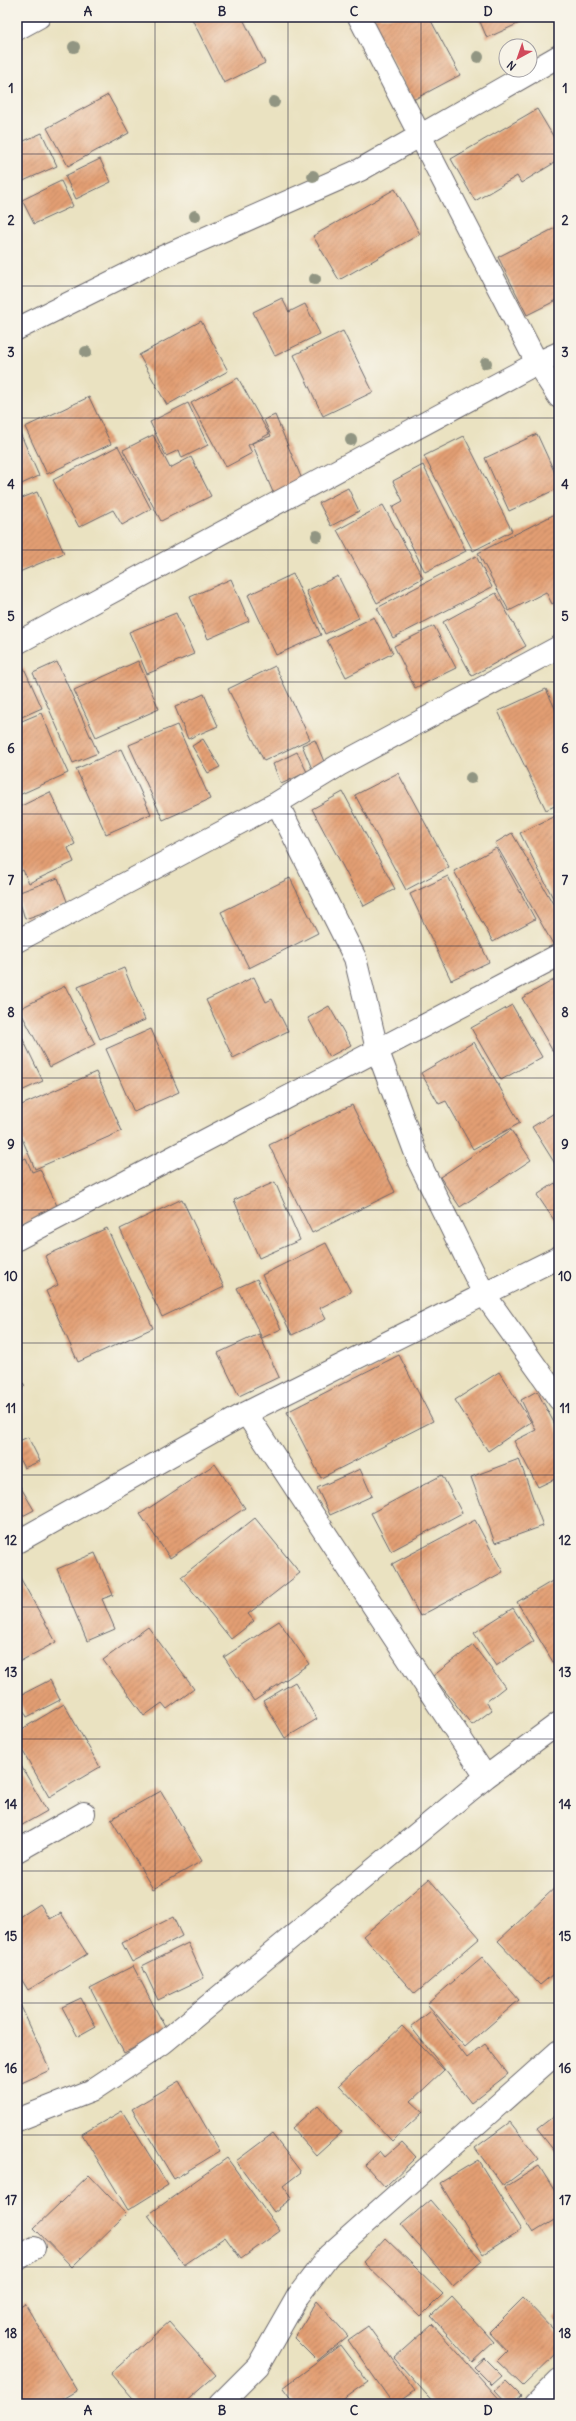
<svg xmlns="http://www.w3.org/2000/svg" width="576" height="2421" font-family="Delius,sans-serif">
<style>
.building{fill:url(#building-hatch)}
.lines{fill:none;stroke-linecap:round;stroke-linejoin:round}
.street-casing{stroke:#68656a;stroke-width:24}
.street{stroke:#fff;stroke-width:22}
.tree{fill:#919582}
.grid{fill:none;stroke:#22223b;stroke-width:1;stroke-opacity:0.55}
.neatline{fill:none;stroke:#22223b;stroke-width:1.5}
.grid-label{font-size:13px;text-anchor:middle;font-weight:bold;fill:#22223b}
</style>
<defs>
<pattern id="building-hatch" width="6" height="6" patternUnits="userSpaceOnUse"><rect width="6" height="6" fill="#e39f73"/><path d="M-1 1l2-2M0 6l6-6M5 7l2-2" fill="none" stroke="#b88160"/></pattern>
</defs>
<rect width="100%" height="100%" fill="#f7f3e8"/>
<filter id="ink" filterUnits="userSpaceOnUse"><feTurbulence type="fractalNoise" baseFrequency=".025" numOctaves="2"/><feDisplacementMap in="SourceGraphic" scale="8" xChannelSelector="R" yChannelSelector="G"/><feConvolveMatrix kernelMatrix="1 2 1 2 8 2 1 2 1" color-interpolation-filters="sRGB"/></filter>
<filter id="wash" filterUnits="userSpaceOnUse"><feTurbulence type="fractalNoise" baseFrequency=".012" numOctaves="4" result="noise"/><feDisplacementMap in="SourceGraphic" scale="16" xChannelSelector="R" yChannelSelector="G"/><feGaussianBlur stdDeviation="0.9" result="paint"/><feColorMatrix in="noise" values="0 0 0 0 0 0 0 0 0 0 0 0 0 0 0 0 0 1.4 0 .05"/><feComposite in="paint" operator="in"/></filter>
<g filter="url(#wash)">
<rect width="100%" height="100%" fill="#eae2c1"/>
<g id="blocks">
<path class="building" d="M191 17H242L265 63 224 83Z
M377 17H429L460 75 413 100 371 20Z
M478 17H524L526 20 487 38Z
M108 95 129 133 68 166 47 128Z
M537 109 559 146V160L521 183 517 176 475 201 451 159Z
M42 133 57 166 21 182 17 173V144Z
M100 159 111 182 76 199 65 176Z
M61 181 73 206 34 224 22 200Z
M395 189 420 234 339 280 313 236Z
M559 226V299L527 315 498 257Z
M282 298 289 312 305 304 320 334 275 356 253 312Z
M201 321 228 371 167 405 139 355Z
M343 331 373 392 323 416 294 355Z
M238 378 269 434 248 445 252 453 226 467 191 403Z
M89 397 111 444 47 474 25 427Z
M188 403 208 445 182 458 179 450 166 456 150 422Z
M275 415 304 484 275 497 252 443 271 436 264 420Z
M17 426 39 476 17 486Z
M537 434 559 482V488L509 511 485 458Z
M153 435 170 468 191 457 211 496 161 521 123 450Z
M464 436 512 531 473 551 424 456Z
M118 446 151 509 122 525 113 510 79 527 53 480Z
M423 465 466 551 425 572 392 507 403 501 393 481Z
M348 488 359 511 331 526 319 503Z
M37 492 64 553 17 573V500Z
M383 505 423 578 377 603 337 530Z
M557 513 559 517V600L552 604 546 592 509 611 478 553Z
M476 556 492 587 393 638 377 608Z
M293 574 321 635 276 655 248 595Z
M338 576 359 618 325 634 306 591Z
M231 579 249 621 208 639 190 597Z
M496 593 526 646 472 676 443 622Z
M176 613 194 654 147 674 129 632Z
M374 617 393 653 346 677 327 640Z
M434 626 456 668 415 688 394 646Z
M138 661 159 709 96 737 74 690Z
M57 662 98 753 73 763 33 673Z
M275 666 310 739 264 761 228 689Z
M24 668 42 708 17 719V671Z
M546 689 559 717V804L546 810 498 711Z
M204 694 218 726 188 739 175 707Z
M41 713 68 773 17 796V723Z
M177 725 210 799 163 820 129 745Z
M203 739 220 767 208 773 192 746Z
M315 740 325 764 312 769 302 745Z
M121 749 151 814 106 834 76 769Z
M297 752 307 772 281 784 273 764Z
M398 773 449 867 406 890 355 795Z
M50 792 75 844 68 848 74 862 29 883 23 870 17 873V808Z
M343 792 395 889 364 906 312 809Z
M559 814V902L556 904 520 833Z
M512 833 559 914V940L553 944 495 843Z
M496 848 535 919 493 942 454 871Z
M448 876 489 962 451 980 410 894Z
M58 878 68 904 25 919 17 893Z
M290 878 318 933 249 968 221 912Z
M124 968 145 1020 100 1039 78 987Z
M254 977 266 1002 272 999 288 1031 233 1058 206 1000Z
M559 977V1062L522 998Z
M65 986 95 1044 50 1067 19 1009Z
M512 1005 542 1057 501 1080 471 1028Z
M329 1006 351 1045 329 1057 308 1018Z
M17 1027 43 1081 17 1093Z
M151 1029 179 1092 134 1112 106 1049Z
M474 1042 520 1123 473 1149 446 1101 439 1104 421 1073Z
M96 1072 122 1131 35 1169 17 1127V1107Z
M352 1105 395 1192 312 1233 269 1145Z
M559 1110V1170L532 1127Z
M511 1130 531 1160 460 1207 440 1177Z
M26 1158 32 1172 40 1169 58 1208 17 1227V1162Z
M275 1182 300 1240 259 1258 234 1200Z
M555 1183 559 1190V1216L554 1220 537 1195Z
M182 1199 224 1287 162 1317 120 1229Z
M107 1228 153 1328 78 1362 46 1291 58 1285 45 1256Z
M326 1243 351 1292 320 1308 326 1319 292 1335 262 1275Z
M257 1279 281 1329 262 1338 237 1288Z
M259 1334 279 1377 239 1396 218 1353Z
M399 1355 433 1421 321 1478 287 1412Z
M499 1372 531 1422 488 1451 455 1400Z
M17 1373 25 1386 17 1391Z
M537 1391 559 1432V1477L538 1487 514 1441 536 1430 521 1400Z
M28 1437 40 1461 24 1468 17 1455V1442Z
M519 1459 543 1526 495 1543 471 1477Z
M215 1464 245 1508 170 1558 140 1514Z
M360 1469 372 1496 330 1515 317 1488Z
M442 1475 462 1513 391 1551 371 1513Z
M17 1481 34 1510 17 1519Z
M255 1518 300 1573 248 1614 254 1621 231 1639 181 1577Z
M475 1520 503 1572 420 1616 392 1564Z
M95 1553 113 1595 102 1599 115 1629 87 1641 57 1569Z
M17 1572 56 1642 17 1663Z
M559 1577V1672L517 1602Z
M513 1608 534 1641 496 1666 474 1633Z
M279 1621 309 1664 254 1701 224 1657Z
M148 1627 194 1689 167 1709 162 1703 144 1716 103 1660Z
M473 1645 505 1687 486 1702 492 1710 472 1725 433 1676Z
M50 1680 60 1700 27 1717 17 1697Z
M295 1682 317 1719 285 1738 263 1701Z
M64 1704 100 1767 49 1797 17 1741V1732Z
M20 1764 47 1811 17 1828V1766Z
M161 1791 202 1861 153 1889 111 1819Z
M429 1879 480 1938 415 1994 363 1936Z
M559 1884V1969L540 1985 498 1941Z
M40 1904 50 1919 61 1913 87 1954 28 1990 17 1972V1919Z
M173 1917 182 1936 132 1962 122 1943Z
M188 1943 204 1978 158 2000 142 1966Z
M482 1957 519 2000 465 2047 427 2004Z
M133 1966 167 2031 124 2053 90 1988Z
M81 1998 96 2027 78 2037 62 2007Z
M19 2002 50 2070 17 2085V2003Z
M431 2011 467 2058 485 2044 508 2074 471 2103 411 2027Z
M402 2026 444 2070 411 2101 423 2112 392 2141 339 2085Z
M179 2081 220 2151 174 2179 132 2109Z
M318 2105 341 2132 316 2155 292 2128Z
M122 2111 168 2185 128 2210 82 2134Z
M559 2112V2157L537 2129Z
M510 2122 539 2159 503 2186 475 2148Z
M272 2134 301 2172 283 2186 292 2198 274 2212 236 2161Z
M402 2142 416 2157 385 2187 365 2165 380 2151 385 2157Z
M227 2158 280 2231 241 2259 225 2237 184 2265 148 2215Z
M478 2160 521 2230 483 2254 440 2183Z
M539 2166 559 2198V2217L533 2233 504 2188Z
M89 2175 126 2214 72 2267 34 2228Z
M430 2200 482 2261 453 2286 401 2225Z
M17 2234 25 2247 17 2252Z
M385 2238 443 2294 420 2317 363 2262Z
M452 2296 494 2342 472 2362 431 2316Z
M523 2298 559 2335V2351L523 2386 497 2361 507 2351 489 2332Z
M317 2301 348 2336 317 2361 294 2338Z
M25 2304 77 2391 55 2404H23L17 2394V2309Z
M559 2312V2325L553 2319Z
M169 2322 216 2375 183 2404H138L111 2373Z
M432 2324 503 2403 502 2404H435L394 2358Z
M368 2326 415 2391 397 2404H393L348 2340Z
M340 2345 368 2382 337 2404H295L283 2388Z
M484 2358 502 2376 492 2385 474 2367Z
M506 2381 521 2396 512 2404H508L495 2390Z"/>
</g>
</g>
<g filter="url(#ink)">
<use href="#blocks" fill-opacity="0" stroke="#68656a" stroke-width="1"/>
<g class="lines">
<g class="street-casing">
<path id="street" d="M359 17 537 363 559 397
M17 29 39 17
M17 329 160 258 360 170 559 56
M17 643 537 363 559 353
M277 803 355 958 377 1049 419 1162 484 1294 559 1399
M17 941 277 803 339 765 559 647
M17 1239 559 955
M246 1413 486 1777
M17 1542 246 1413 559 1257
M17 1851 84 1813
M17 2120 91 2091 163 2043 486 1777 559 1723
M17 2260 34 2248
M220 2404 258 2366 298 2296 329 2255 559 2051
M535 2404 559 2380"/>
</g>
<use href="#street" class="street"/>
</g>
<g class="tree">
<circle cx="74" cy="47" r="6"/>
<circle cx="478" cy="57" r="6"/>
<circle cx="274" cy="102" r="6"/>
<circle cx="313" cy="176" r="6"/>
<circle cx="195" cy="216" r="6"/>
<circle cx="315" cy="279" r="6"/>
<circle cx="86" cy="352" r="6"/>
<circle cx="486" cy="363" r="6"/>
<circle cx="351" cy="440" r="6"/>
<circle cx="317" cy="536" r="6"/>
<circle cx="471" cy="778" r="6"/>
</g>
</g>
<path class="grid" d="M155 17V2404M288 17V2404M421 17V2404M17 154H559M17 286H559M17 418H559M17 550H559M17 682H559M17 814H559M17 946H559M17 1078H559M17 1210H559M17 1343H559M17 1475H559M17 1607H559M17 1739H559M17 1871H559M17 2003H559M17 2135H559M17 2267H559"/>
<rect width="576" height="2421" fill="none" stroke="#f7f3e8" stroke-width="44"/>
<g transform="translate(518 58) rotate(220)"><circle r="19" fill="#f7f3e8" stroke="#a29fa3"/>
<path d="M0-3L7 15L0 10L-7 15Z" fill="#d1495b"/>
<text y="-6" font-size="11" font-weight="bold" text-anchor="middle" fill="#22223b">N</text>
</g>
<rect x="22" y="22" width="532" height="2377" class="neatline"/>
<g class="grid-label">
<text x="88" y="16">A</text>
<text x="222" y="16">B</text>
<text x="354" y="16">C</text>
<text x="488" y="16">D</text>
<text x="11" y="93">1</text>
<text x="565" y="93">1</text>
<text x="11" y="225">2</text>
<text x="565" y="225">2</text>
<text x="11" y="357">3</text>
<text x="565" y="357">3</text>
<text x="11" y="489">4</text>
<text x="565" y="489">4</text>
<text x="11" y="621">5</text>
<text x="565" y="621">5</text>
<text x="11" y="753">6</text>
<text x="565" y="753">6</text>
<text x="11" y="885">7</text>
<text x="565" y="885">7</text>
<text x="11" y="1017">8</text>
<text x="565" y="1017">8</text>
<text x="11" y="1149">9</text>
<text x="565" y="1149">9</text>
<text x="11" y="1281">10</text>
<text x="565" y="1281">10</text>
<text x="11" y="1413">11</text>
<text x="565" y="1413">11</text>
<text x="11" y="1545">12</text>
<text x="565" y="1545">12</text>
<text x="11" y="1677">13</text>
<text x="565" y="1677">13</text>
<text x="11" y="1809">14</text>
<text x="565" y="1809">14</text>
<text x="11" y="1941">15</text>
<text x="565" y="1941">15</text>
<text x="11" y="2073">16</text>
<text x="565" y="2073">16</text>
<text x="11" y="2205">17</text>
<text x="565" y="2205">17</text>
<text x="11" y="2338">18</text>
<text x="565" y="2338">18</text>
<text x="88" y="2415">A</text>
<text x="222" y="2415">B</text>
<text x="354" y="2415">C</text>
<text x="488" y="2415">D</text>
</g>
</svg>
